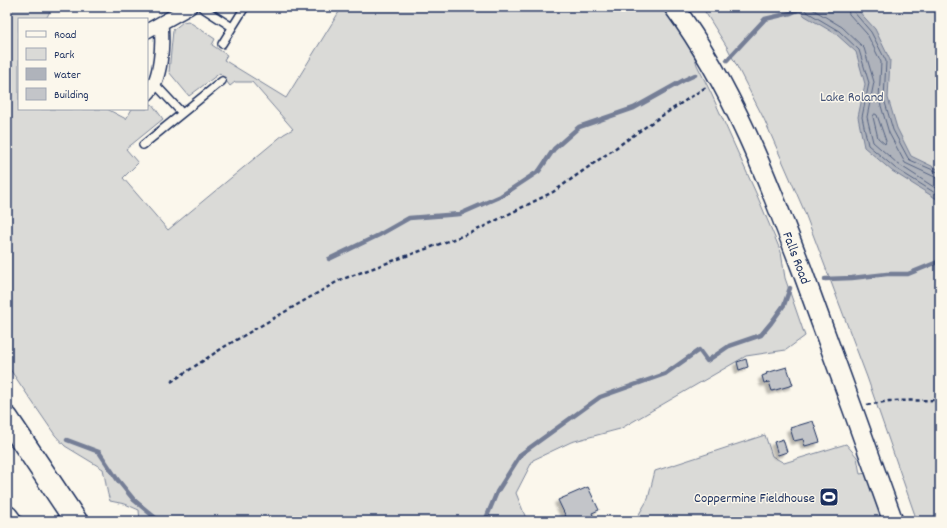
<svg xmlns="http://www.w3.org/2000/svg" width="947" height="528" font-family="Dekko,sans-serif">
<style>
.green{fill:#dadad7;stroke:#7a849a}
.water{fill:#afb3bb;stroke:#747e96}
.lines{fill:none;stroke-linecap:round;stroke-linejoin:round}
.shore{stroke:#566483;stroke-width:1}
.stream{stroke:#747e96;stroke-width:4.5}
.building{fill:#c3c5c9;stroke:#1b2f5e;filter:url(#shadow)}
.lane-casing{stroke:#1b2f5e;stroke-width:10}
.street-casing{stroke:#1b2f5e;stroke-width:16}
.secondary-casing{stroke:#1b2f5e;stroke-width:22}
.highway-casing{stroke:#1b2f5e;stroke-width:25}
.path{stroke:#1b2f5e;stroke-width:2.5;stroke-dasharray:4 3;stroke-linecap:butt}
.lane{stroke:#fbf7ec;stroke-width:7}
.street{stroke:#fbf7ec;stroke-width:13}
.secondary{stroke:#fbf7ec;stroke-width:19}
.highway{stroke:#fbf7ec;stroke-width:22}
.labels{text-anchor:middle;stroke-width:3;stroke-linejoin:round;paint-order:stroke}
.park-label{font-size:14px;fill:#415176;stroke:#fbf7ec}
.street-label{font-size:14px;fill:#1b2f5e;stroke:#fbf7ec}
.poi-label{font-size:14px;fill:#1b2f5e;stroke:#fbf7ec;text-anchor:end}
</style>
<defs>
<filter id="shadow"><feDropShadow dx="-3.5" dy="3.5" stdDeviation="1" flood-color="#0004"/></filter>
</defs>
<rect width="100%" height="100%" fill="#fbf7ec"/>
<filter id="ink" filterUnits="userSpaceOnUse"><feTurbulence type="fractalNoise" baseFrequency=".025" numOctaves="2"/><feDisplacementMap in="SourceGraphic" scale="8" xChannelSelector="R" yChannelSelector="G"/><feConvolveMatrix kernelMatrix="1 2 1 2 8 2 1 2 1" color-interpolation-filters="sRGB"/></filter>
<g filter="url(#ink)">
<path class="green" d="M7 7H52L46 19H19V109H107L126 119 132 109H147V106L152 104 163 119 126 149 138 163 123 178 168 230 284 134 293 129 252 82H235L230 86 220 73 189 96 169 72 173 30 183 22 188 21 215 39 212 45 227 55 224 60 286 98 342 7H661L679 30 695 58 697 65 711 93 756 193 781 252 785 278 805 336 786 350 746 356 620 429 571 442 533 460 516 493 527 521H140L139 510 125 504 110 501C106 491 106 480 103 469L65 446 55 435 7 365Z
M154 7H175L159 13Z
M702 7H940V521H917L867 377 803 208 764 119 727 47Z
M765 435 772 456 784 463 846 444 857 457 860 474 867 473 882 521H635L648 499 655 471Z"/>
<path class="water" d="M795 7H855L875 29 890 60 888 98 897 128 911 156 940 170V201L892 171 864 147 858 117 865 84 856 52 836 34 805 16Z"/>
<g class="lines">
<path class="shore" d="M801 7 807 12 839 31 859 50 869 83 862 117 868 145 895 168 940 196
M809 7 842 27 864 48 874 82 867 117 873 142 898 164 940 191
M847 7 849 14 867 34 881 62 879 99 889 133 905 163 935 177 940 178
M852 7 853 11 871 32 886 61 884 99 893 130 908 158 910 160 940 173
M875 114 877 115 886 141 885 144 878 138 873 117Z"/>
<path class="stream" d="M727 60 765 19 791 13 805 7
M329 259 379 235 409 218 460 214 501 196 539 171 554 149 579 127 634 108 684 80 695 75
M825 279 852 278 887 274H908L940 261
M67 440 99 452 117 479 134 500 159 521
M485 521 497 492 521 454 600 397 665 374 699 350 707 361 729 346 761 335 771 323 784 305 790 288"/>
</g>
<path class="building" d="M746 359 748 367 739 370 737 362Z
M787 367 793 385 772 391 769 382 764 383 762 376 767 374 766 373Z
M813 421 820 442 805 446 803 439 794 441 790 428Z
M783 439 787 452 778 455 774 442Z
M588 487 599 510 592 513 594 518 587 521H575L574 519 568 521 558 500Z"/>
<g class="lines">
<g class="lane-casing">
<path id="lane" d="M201 7 232 27
M222 44 245 7
M154 83 182 113
M143 145 222 81"/>
</g>
<g class="street-casing">
<path id="street" d="M147 31 190 7
M147 94C162 80 163 42 161 23"/>
</g>
<g class="secondary-casing">
<g id="secondary">
<path id="s1" d="M674 7C732 86 768 180 802 270 833 354 863 437 893 521"/>
</g>
</g>
<g class="highway-casing">
<path id="highway" d="M7 418 76 521
M7 517 10 521"/>
</g>
<path class="path" d="M937 8V7
M171 382 224 347 340 280 473 232 553 192 651 123 706 87
M867 405 889 401 940 400"/>
<use href="#lane" class="lane"/>
<use href="#street" class="street"/>
<use href="#secondary" class="secondary"/>
<use href="#highway" class="highway"/>
</g>
</g>
<defs>
<g id="stadium-square" transform="scale(1)"><rect x="-9" y="-9" width="18" height="18" rx="4" fill="#1b2f5e" stroke="#fbf7ec"/><path d="M0-5a6.5 5 0 1 0 0 10a6.5 5 0 1 0 0-10ZM-3.5-1.8h7v3.6h-7Z" fill="#fff"/></g>
</defs>
<g fill-rule="evenodd">
<use href="#stadium-square" x="829" y="497"/>
</g>
<g class="labels">
<g class="park-label">
<text x="852" y="101">Lake Roland</text>
</g>
<g class="street-label">
<text dy="5" stroke="none"><textPath href="#s1" startOffset="280">Falls Road</textPath></text>
</g>
<g class="poi-label">
<text x="815" y="502">Coppermine Fieldhouse</text>
</g>
</g>
<rect width="947" height="528" fill="none" stroke="#fbf7ec" stroke-width="24"/>
<rect x="12" y="12" width="923" height="504" fill="none" stroke="#1b2f5e" stroke-width="1.5" filter="url(#ink)"/>
<rect x="18" y="18" width="130" height="92" fill="#fbf7ec" stroke="#a1a7b3"/>
<rect x="26" y="31" width="20" height="6" fill="#fbf7ec" stroke="#a1a7b3"/>
<text x="54" y="38" font-size="12" fill="#1b2f5e">Road</text>
<rect x="26" y="48" width="20" height="12" fill="#dadad7" stroke="#a1a7b3"/>
<text x="54" y="58" font-size="12" fill="#1b2f5e">Park</text>
<rect x="26" y="68" width="20" height="12" fill="#afb3bb" stroke="#a1a7b3"/>
<text x="54" y="78" font-size="12" fill="#1b2f5e">Water</text>
<rect x="26" y="88" width="20" height="12" fill="#c3c5c9" stroke="#a1a7b3"/>
<text x="54" y="98" font-size="12" fill="#1b2f5e">Building</text>
</svg>
